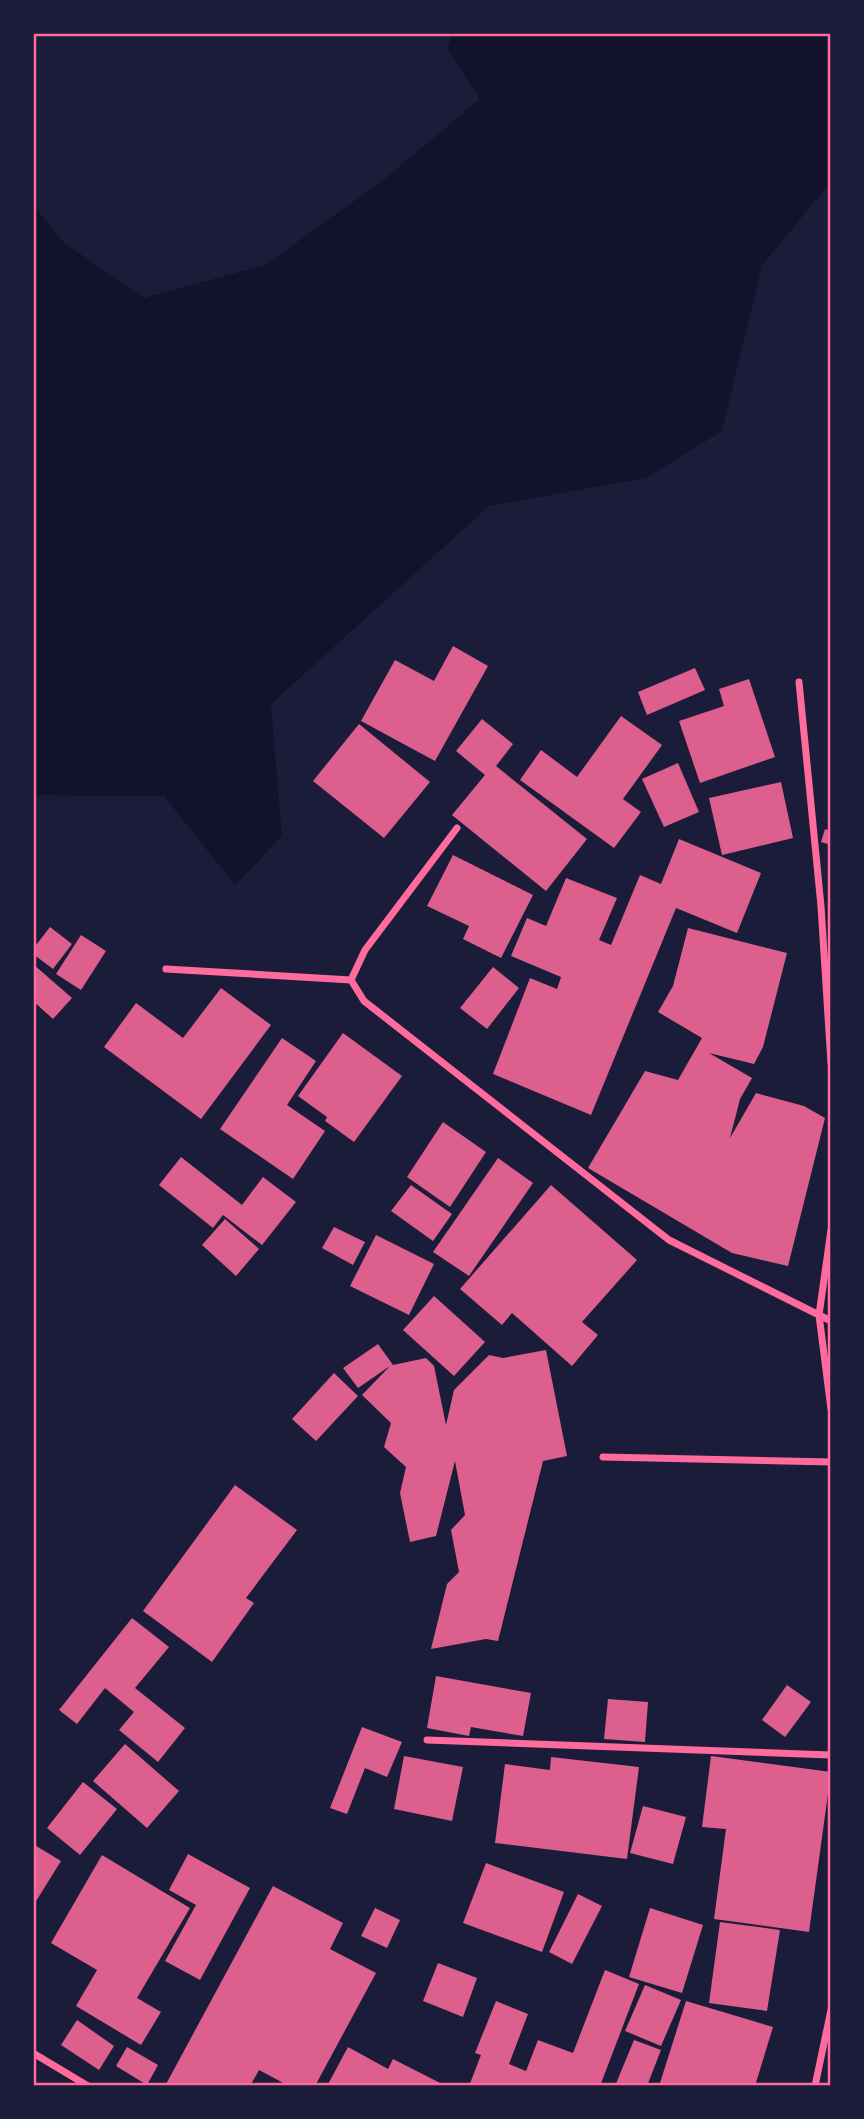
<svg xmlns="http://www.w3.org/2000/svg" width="864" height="2119" font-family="Merriweather,serif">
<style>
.water{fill:#12122b}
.building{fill:#dd5f8e}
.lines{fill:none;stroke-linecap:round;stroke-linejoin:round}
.minor{stroke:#ff6b9d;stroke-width:7}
.neatline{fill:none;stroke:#ff6b9d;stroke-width:2.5}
</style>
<rect width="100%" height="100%" fill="#1b1b3a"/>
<path class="water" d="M453 33H831V179L825 189 762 265 722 431 646 478 489 506 271 704 282 836 235 885 164 796 33 795V205L63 242 144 298 265 265 382 181 480 99 447 48Z"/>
<path class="building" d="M453 646 488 666 435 761 361 721 395 660 434 681Z
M695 668 705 690 647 715 638 692Z
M749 679 775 757 700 783 679 721 724 706 719 689Z
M621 716 662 745 623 799 641 812 614 848 520 780 541 750 577 777Z
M482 719 513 744 496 766 587 839 546 891 452 815 485 775 456 751Z
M359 724 430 782 384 838 313 781Z
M678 763 699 812 664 827 642 779Z
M781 782 793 838 722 855 709 798Z
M825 829 831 831V845L821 842Z
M679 839 761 873 737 933 676 908 591 1115 493 1074 530 978 557 989 561 977 511 956 527 918 546 926 566 878 617 898 599 940 611 945 640 875 661 884Z
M453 855 533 895 501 958 463 939 469 926 427 906Z
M50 927 72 944 53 969 33 954V949Z
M688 928 787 953 763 1047 754 1064 709 1053 752 1078 740 1099 730 1138 756 1093 804 1106 825 1118 788 1266 732 1253 588 1168 645 1071 678 1080 702 1038 658 1012 673 986Z
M81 935 106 951 81 990 56 974Z
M33 964 72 998 53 1019 33 1001Z
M493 967 519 988 487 1029 460 1008Z
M221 988 271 1025 201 1119 104 1047 136 1003 183 1038Z
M343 1033 402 1076 354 1142 325 1121 327 1117 298 1096Z
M282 1038 316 1061 287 1105 325 1131 293 1179 220 1129Z
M443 1122 486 1152 450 1207 407 1177Z
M181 1157 242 1205 263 1177 296 1202 262 1245 223 1215 213 1228 159 1185Z
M498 1158 533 1183 469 1276 433 1252Z
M411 1185 452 1214 433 1241 391 1211Z
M551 1185 637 1260 582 1322 598 1335 572 1366 512 1313 502 1325 460 1289Z
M225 1219 259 1249 236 1276 202 1245Z
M334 1227 365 1242 353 1265 322 1248Z
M376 1235 434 1264 409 1315 350 1286Z
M434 1296 485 1342 454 1376 403 1330Z
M378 1344 393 1365 426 1358 434 1366 446 1425 454 1390 489 1355 503 1358 546 1350 567 1456 543 1461 498 1641 486 1639 431 1649 447 1584 459 1572 451 1530 465 1515 455 1461 436 1536 410 1542 400 1493 406 1467 384 1447 391 1423 362 1395 390 1366 358 1388 343 1368Z
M334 1373 358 1396 316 1441 292 1419Z
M235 1485 297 1530 246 1598 254 1603 212 1662 143 1611Z
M132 1618 169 1647 135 1688 185 1728 158 1762 119 1730 134 1712 105 1688 77 1724 59 1710Z
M436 1676 531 1693 523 1736 471 1727 469 1736 427 1728Z
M787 1685 811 1702 785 1737 762 1720Z
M608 1699 648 1702 645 1742 604 1739Z
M362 1727 402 1742 387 1777 365 1768 347 1814 330 1808Z
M125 1744 179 1791 147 1828 93 1781Z
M404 1756 463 1767 452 1821 394 1809Z
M711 1756 831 1772 809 1932 714 1919 726 1829 702 1827Z
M551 1757 639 1767 627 1859 495 1843 505 1764 550 1770Z
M83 1782 117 1809 80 1855 47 1828Z
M643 1806 686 1817 673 1864 630 1853Z
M33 1844 61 1861 33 1906Z
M188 1854 250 1888 200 1980 165 1961 196 1905 169 1890Z
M102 1855 190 1908 137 1998 161 2012 141 2045 76 2006 97 1970 51 1943Z
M486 1863 564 1892 542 1952 463 1923Z
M273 1886 343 1923 330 1949 376 1973 315 2086H289L259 2070 250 2086H165Z
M578 1894 602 1906 572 1964 549 1952Z
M375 1908 400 1920 387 1948 361 1936Z
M650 1908 703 1925 682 1993 629 1977Z
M720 1922 780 1930 767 2011 709 2003Z
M438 1963 477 1978 463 2017 423 2001Z
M605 1970 639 1984 600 2086H469L481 2055 475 2053 496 2001 528 2014 509 2064 526 2071 538 2040 573 2053Z
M645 1985 681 2000 661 2046 625 2031Z
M686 2001 773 2027 755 2086H659Z
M77 2020 114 2046 99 2070 61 2045Z
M634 2040 661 2050 647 2086H615Z
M127 2047 158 2065 147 2085 116 2066Z
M348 2047 388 2069 393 2059 446 2086H327Z"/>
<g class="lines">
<path class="minor" d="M799 682 821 906 831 1063
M457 828 365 950 351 980 364 1001 669 1240 819 1315 831 1230
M166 969 351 980
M831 1321 819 1315 831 1409
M603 1457 831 1462
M427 1740 831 1755
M33 2053 88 2086
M815 2086 831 2010"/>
</g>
<rect width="864" height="2119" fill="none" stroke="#1b1b3a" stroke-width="70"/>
<rect x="35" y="35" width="794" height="2049" class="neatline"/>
</svg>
